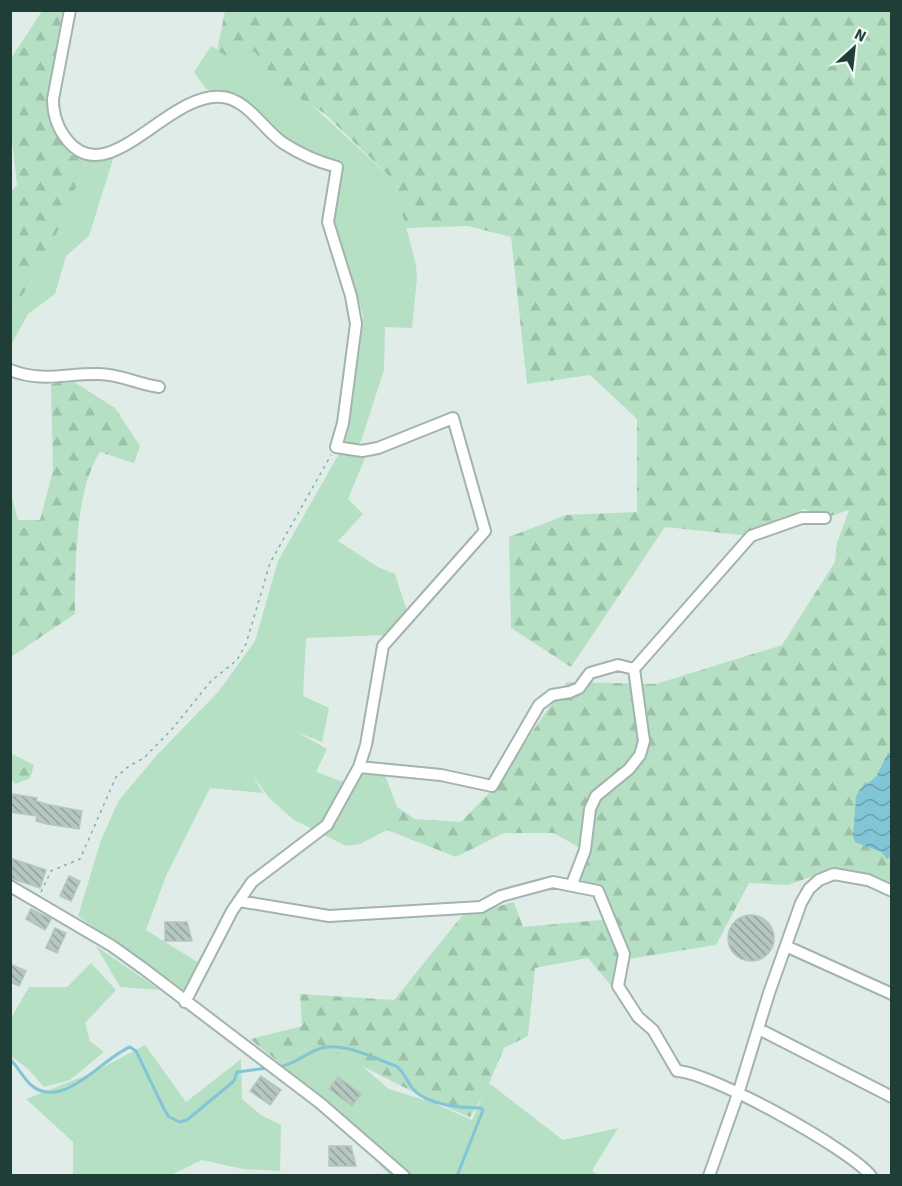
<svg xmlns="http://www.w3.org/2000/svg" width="902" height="1186" font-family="'Source Sans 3',sans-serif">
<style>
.grass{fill:#b6e0c4}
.forest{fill:url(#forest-firs)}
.water{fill:url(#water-waves)}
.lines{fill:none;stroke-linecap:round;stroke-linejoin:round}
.stream{stroke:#82c5d7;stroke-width:3}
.building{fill:url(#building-back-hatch);stroke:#b2c7bf;stroke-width:1.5}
.minor-casing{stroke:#a2b4b0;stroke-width:14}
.path{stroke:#7db3a5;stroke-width:1.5;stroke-dasharray:3 4.5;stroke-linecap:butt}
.minor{stroke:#fff;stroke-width:10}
</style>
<defs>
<pattern id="forest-firs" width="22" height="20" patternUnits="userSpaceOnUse" patternTransform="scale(1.5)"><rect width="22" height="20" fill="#b6e0c4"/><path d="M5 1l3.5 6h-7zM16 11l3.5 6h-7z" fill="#9cc1a9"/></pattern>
<pattern id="water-waves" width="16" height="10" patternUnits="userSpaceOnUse" patternTransform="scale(1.5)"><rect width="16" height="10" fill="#82c5d7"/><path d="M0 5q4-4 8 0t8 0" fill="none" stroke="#6aa1af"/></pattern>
<pattern id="building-back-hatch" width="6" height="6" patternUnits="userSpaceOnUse" patternTransform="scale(1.5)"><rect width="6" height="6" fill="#b5c7c1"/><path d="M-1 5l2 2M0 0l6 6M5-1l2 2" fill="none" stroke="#93a39e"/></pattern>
</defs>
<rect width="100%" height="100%" fill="#e0ece8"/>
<path class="grass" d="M211 46 239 62 254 51 279 87 315 108 394 181 416 265 417 278 412 328 385 327 384 370 361 441 356 446 345 444 363 315 334 222 343 169 291 143 230 94 206 89 194 72Z
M87 158 113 159 89 236 66 256 55 294 28 314 11 345V314L41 265 67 211Z
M352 453 365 458 348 499 363 514 338 541 378 567 395 574 407 611 385 635 306 638 303 696 329 708 322 742 297 732 327 749 316 772 344 782 358 755 383 770 397 807 387 830 360 844 346 846 294 820 269 798 251 773 263 793 210 788 166 876 146 930 199 963 184 993 78 916 101 840 119 800 157 755 219 691 255 641 278 561 336 459 339 455Z
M96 946 160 990 120 987Z
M91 963 116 990 85 1023 90 1041 104 1052 70 1080 44 1087 28 1069 11 1056V1018L29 987H67Z
M315 1043 350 1056 389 1089 431 1102 472 1120 489 1083 563 1140 618 1128 592 1171 597 1175H389L312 1091 285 1072 281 1064Z
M145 1045 186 1102 241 1059 242 1099 261 1115 281 1125 280 1171 243 1169 202 1160 171 1175H73V1142L26 1099 92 1073Z"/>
<path class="forest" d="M42 11H62L47 108 71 155 87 158 66 214 41 265 11 314 10 193 17 185 10 123V60Z
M225 11H891V885L850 870 827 871 788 885 749 883 716 945 615 961 614 989 588 958 535 968 528 1036 504 1048 484 1095 470 1117C417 1096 367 1067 315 1043L281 1064 250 1039 302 1026 300 994 394 1000 462 916 514 902 523 927 611 919 605 890 580 881 583 850 554 833H504L456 857 387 830 397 807 415 819 461 822 491 791 567 682 656 684 782 645 835 562 837 543 849 510 825 518 804 509 751 536 665 527 571 667 511 628 509 537 566 515 637 512V419L590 375 527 384 511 237 468 226 406 228 394 181 324 113 279 87 254 51 239 62 217 51Z
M71 380 115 408 140 446 134 463 100 452C75 490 75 568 75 614L11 657 10 490 18 520H40L53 471 51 384Z
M10 753 34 765 30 778 16 784 11 780Z"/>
<path class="water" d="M888 753H891L892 856 887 859 881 852 855 842 853 836 856 796 861 788 876 777Z"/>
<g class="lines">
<path class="stream" d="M10 1059C18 1067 23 1078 31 1085 63 1112 102 1058 130 1047L136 1051 164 1109 169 1117 180 1122 187 1120 234 1081 237 1072 268 1068
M278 1067C293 1065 302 1056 316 1050 339 1039 373 1058 396 1066 405 1072 406 1081 413 1089 427 1105 461 1108 481 1108L483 1110 457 1176"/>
</g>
<path class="building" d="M13 794 37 798 36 801 50 805 82 811 79 829 47 824 36 821 37 816 10 812Z
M10 858 46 870 40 888 10 878Z
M69 876 80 881 71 901 60 896Z
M31 909 51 919 45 930 26 919Z
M728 938a23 23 0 1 1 46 0a23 23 0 1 1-46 0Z
M165 922H187L192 941H165Z
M55 928 66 933 57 953 46 948Z
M10 964 26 971 19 986 10 982Z
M261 1076 281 1090 270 1105 250 1091Z
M338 1077 361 1094 352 1106 329 1089Z
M329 1146H351L356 1166H329Z"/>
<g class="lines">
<g class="minor-casing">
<path id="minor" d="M70 10 53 99C53 115 57 128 68 141 109 191 169 91 222 97 247 99 264 130 283 143 300 154 318 162 337 167L328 222 351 296 356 324 343 423 336 447 362 451 378 448 453 418 485 531 383 646 366 745 359 767 327 825 252 882 232 911 185 1002
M10 370C43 383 66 373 99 374 119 374 138 384 159 387
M634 669 751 536 802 518H825
M359 767 441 775 492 786 539 705 552 695 570 692 579 688 590 673 618 665 634 669
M572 884 585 850 590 809 596 796 629 769 640 755 644 741 634 669
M10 886 112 946 144 969 320 1103 404 1176
M239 901 329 916 481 907 501 896 553 882 598 891 624 954 618 986 638 1017 653 1030 677 1071C710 1072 850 1149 871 1176
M788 947 892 994
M759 1029 892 1097
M709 1176 738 1094 769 993 801 903 809 889 819 880 834 874 868 880 892 891"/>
</g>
<path class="path" d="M41 892 51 871 80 859 116 777 129 766 144 758 173 728 211 681 237 660 246 644 270 563 331 455"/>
<use href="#minor" class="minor"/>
</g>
<rect width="902" height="1186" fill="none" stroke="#1f3e38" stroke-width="24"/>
<g transform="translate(854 48) rotate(27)" stroke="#f1f9f5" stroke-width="4.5" paint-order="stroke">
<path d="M0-4.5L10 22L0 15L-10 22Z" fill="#1f3e38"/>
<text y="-9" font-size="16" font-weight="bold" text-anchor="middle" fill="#1f3e38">N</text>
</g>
</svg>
